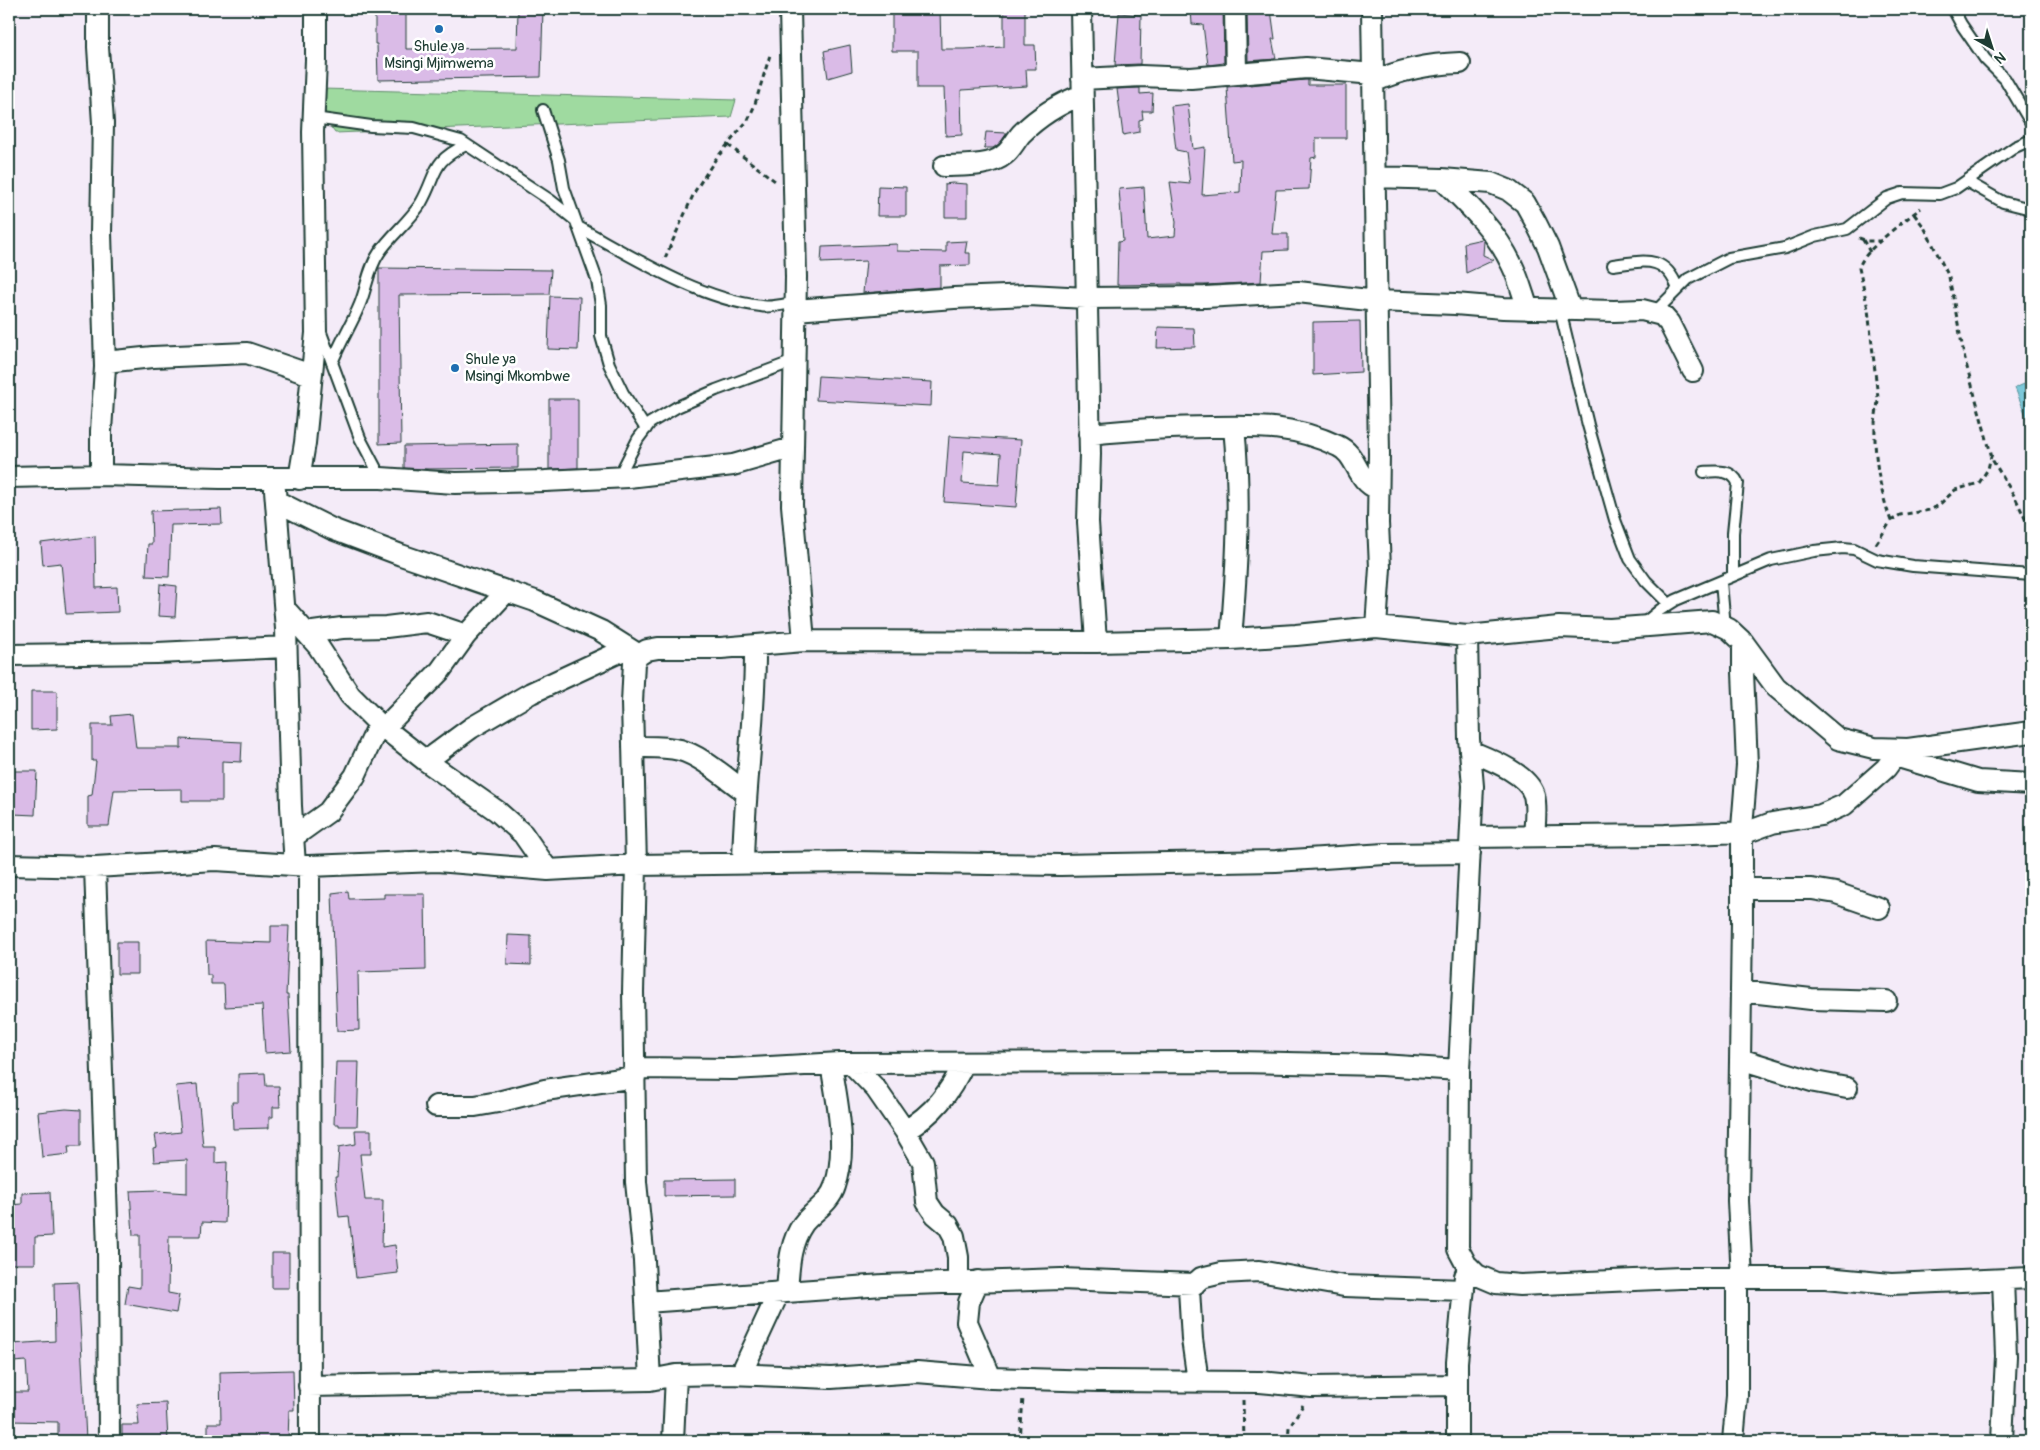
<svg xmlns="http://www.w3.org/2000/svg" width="2040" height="1450" font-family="Pangolin,sans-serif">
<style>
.green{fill:#9fdaa0;stroke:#5f8c6a}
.water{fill:#7bc8d9;stroke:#569097}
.building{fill:#dabbe7;stroke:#1f3d34;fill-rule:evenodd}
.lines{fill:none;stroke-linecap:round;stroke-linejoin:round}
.lane-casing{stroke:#1f3d34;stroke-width:14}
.street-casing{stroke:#1f3d34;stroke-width:24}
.path{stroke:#1f3d34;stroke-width:3;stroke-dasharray:5 4;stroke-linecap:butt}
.lane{stroke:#fff;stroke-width:10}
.street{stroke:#fff;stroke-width:20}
.poi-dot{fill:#1f6fb2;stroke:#fff;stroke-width:2}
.labels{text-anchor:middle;stroke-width:5;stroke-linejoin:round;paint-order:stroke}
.poi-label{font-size:15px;fill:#1f3d34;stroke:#fff}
</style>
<rect width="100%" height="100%" fill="#f4ebf8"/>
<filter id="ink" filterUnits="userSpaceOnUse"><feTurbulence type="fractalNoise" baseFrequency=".02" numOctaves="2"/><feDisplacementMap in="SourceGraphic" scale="10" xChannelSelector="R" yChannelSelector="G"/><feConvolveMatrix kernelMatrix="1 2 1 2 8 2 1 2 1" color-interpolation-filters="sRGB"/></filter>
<g filter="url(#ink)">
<path class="green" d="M322 89 736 100 731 117 335 133 319 111Z"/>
<path class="water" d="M2031 381V428L2015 388Z"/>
<path class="building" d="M375 9H406V49L517 48 518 9H543L541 77 378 80 377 44H375Z
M892 9H940L941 49H965L1004 47V9H1025V45H1035L1036 69H1026L1027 86 961 90 962 135 946 136 944 88H918V51H892Z
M1191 9H1223L1224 63 1208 65 1203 25 1192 24Z
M1247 9 1271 10 1275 39H1272L1276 59 1248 61Z
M1119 13 1141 15 1140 64 1115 65Z
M850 45 852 71 828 78 824 51Z
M1306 80H1308V85H1346V138H1316V157L1311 158 1309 189 1276 190 1272 234H1288V250L1263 251 1261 282 1205 285H1181V284L1117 285 1118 242 1123 241 1119 189 1144 187 1147 239 1175 236 1176 222 1170 182 1190 184 1186 152 1176 150 1171 106 1188 104 1193 149 1205 147 1202 195 1240 192 1241 160 1232 161 1227 87Z
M1140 88V94L1153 93 1152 111H1142L1143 119 1139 120V132L1123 135 1117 89Z
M986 132 1007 133 1000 143 993 148H984Z
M952 183 967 184V217H945V184Z
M878 186 906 187V216H877Z
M1482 239 1484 241 1483 255 1494 260 1466 273 1464 243Z
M967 241 965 253H970V265L940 266V287L863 293 866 261 821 263 822 247 897 244V251L946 252V242Z
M379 268 551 270 549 294 399 295 401 443 379 444Z
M550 296 580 297 578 350 548 349Z
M1360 321 1361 372 1313 375V322Z
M1158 327 1194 328 1195 347 1157 348Z
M818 376 932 382 931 406 816 400Z
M549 399H578V468L549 469Z
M949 436 1021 440 1016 507 944 502ZM964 451 1001 454 999 485 962 483Z
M518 444V468L429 469 404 468V446Z
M221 509 222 524 171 525 169 577 146 576 148 544H152L151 511Z
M95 536 96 588 117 587 118 612 66 614 61 563 43 565 41 543Z
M160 584 177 586 175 617 158 616Z
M31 691H57V729L31 730Z
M132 714 136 748H181V739L242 742 241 762 222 761V801H182V789L114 790 109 826H88V796L92 795 96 761H92V725H112L111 716Z
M14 771H37L35 815 13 814Z
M348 891 349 899 384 898V894H425L426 970 358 972 359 1030 337 1031 332 893Z
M271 926H289L286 995H288L291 1051 265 1053 262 1005 225 1007 224 984H211V975H207L206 941 271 943Z
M508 935 531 936V965L507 964Z
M117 942H138V974H117Z
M336 1062H359L357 1126H339V1124H334Z
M265 1073 266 1086H279L280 1107H273V1117H269V1128L233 1129 232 1102H238V1074Z
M197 1084 203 1146H215V1163L227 1162 225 1223 202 1222 201 1236H169L168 1293 179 1295 176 1313 125 1304 128 1286 140 1288V1235H133L130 1191 158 1190V1191L187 1193V1160L154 1162 153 1148 157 1147 155 1135 181 1132 176 1086Z
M66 1109 81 1110V1146H68L69 1154 42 1157 38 1112Z
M355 1130H371V1154H360L365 1200H383L382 1247 395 1245 398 1273 356 1278 349 1216 339 1217 335 1177H337L339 1147 356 1144Z
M735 1179V1195L664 1196V1180Z
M50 1192 52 1236 35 1237V1264H12L9 1205 22 1204V1193Z
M272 1253H289V1288H272Z
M78 1282 86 1440H58V1422L10 1421V1392H28L26 1361 13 1362 12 1344 55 1341 54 1283Z
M293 1370 294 1410H289L288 1441H208V1423H221L220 1372Z
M166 1403 168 1441H122V1425H139L137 1404Z"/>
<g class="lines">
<g class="lane-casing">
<path id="lane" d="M1953 9 1961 24 1985 59 2005 79 2031 123
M543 110 559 160 564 188 597 280 601 305V336L609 364 623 393 646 429
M314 118 371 126 414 128 461 141 550 200 575 220
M1966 181 2003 202 2031 209
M578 227C633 257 699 299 761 306 772 308 785 304 796 302
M1613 265C1644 261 1665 254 1678 289
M1560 310 1588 425 1615 520 1630 559 1646 581 1669 604
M1654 313 1688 279 1729 258 1785 248 1815 236 1847 229 1887 198 1902 193 1940 194 1956 188 2015 147 2031 140
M320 330 360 438 381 478
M332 363C340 342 352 324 360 304 367 287 368 269 379 253 391 235 409 222 421 203 438 173 430 162 466 145
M1704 472C1717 471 1732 469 1738 483L1733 533V576
M618 478 638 439 650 423 677 407 716 390 794 361
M1721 582 1725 627
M1643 624 1660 610 1676 600 1771 560 1814 551 1843 548 1854 549 1877 560 1913 566 2031 575"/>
</g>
<g class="street-casing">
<path id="street" d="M98 9V47L103 123 101 233 105 367 101 431V475
M790 9 796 277 792 505 804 641
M1081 9 1090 454 1088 522 1096 642
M1235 9 1236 73
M1372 9 1379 454 1378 523 1380 568 1376 627
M1082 79 1141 76 1191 78 1306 68 1373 74
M1373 82C1402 69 1429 64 1460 63
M944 166C962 165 990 167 1004 155 1011 150 1015 141 1021 134 1039 116 1058 104 1082 95
M1375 177 1442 179 1491 183 1508 190 1525 203 1536 223 1548 247 1571 310
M1442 179C1469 205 1496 231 1512 265 1519 279 1523 295 1528 309
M795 310 954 298 1029 295 1086 298 1205 297 1298 292 1377 301 1455 304 1503 308 1614 311 1642 310 1662 315 1669 323 1693 371
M105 362 153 357 247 353 311 375
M1089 434C1130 430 1170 427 1211 427 1259 426 1294 425 1338 446 1358 455 1355 480 1378 489
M9 477 101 475 220 478H381L455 483 545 481 628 477 733 465 792 448
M299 479 305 443 316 333 313 132 316 60V9
M275 490 286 629 291 806 295 865
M276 501 332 529 401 555 535 601 601 631 639 655
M285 609 318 646 350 695 379 724 426 761 497 811 523 834 548 870
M306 633 342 628 386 627 427 622 466 635
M1467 636 1469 739 1473 786 1459 1070 1458 1249 1466 1264 1477 1275 1496 1283 1520 1285 1680 1278H1826L1891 1284 2031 1278
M1231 639C1237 568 1241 497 1234 427
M9 655 157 653 286 647
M384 728 440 671 466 635 507 591
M633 747C649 747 664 746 680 750 702 756 727 779 746 792
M1470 751C1489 759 1527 773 1534 795 1537 808 1535 823 1534 835
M1895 756 1978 781 2031 784
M426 761 471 728 531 693 628 648
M1742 834 1772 823 1821 815 1844 805 1886 768 1900 749
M293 837 328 812 355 776 379 724
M1471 837 1665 835 1742 832
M743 863C744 790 756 718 755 645
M9 865 95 867 215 860 309 866 437 861 548 870 636 865 854 862 1060 865 1276 861 1385 854 1470 853
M309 866 310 1441
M95 867 108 1249 109 1441
M1742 889H1812L1836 893 1879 908
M1741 991 1811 999 1886 1001
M1740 1059 1815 1082 1847 1088
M851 1063 876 1089 905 1131 923 1162 927 1202 935 1214 948 1225 954 1236 958 1257V1282
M635 1068 733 1069 840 1063 1237 1062 1381 1065 1459 1070
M436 1106H475L498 1102 545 1090 635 1077
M905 1131C933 1114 950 1093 964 1063
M1742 1278 1738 1201 1742 921V828L1747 765 1743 672V642
M978 1281 969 1302 967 1322 991 1378
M787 1291C789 1268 789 1244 803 1224 813 1211 830 1203 835 1186 848 1150 837 1101 831 1064
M646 1302 883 1285 1061 1279 1195 1284
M741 1374 779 1292
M650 1380 644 1261 636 1182 633 992 636 865 632 703 634 662 639 655 647 650 658 648H721L804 641 1096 642 1231 639 1296 635 1376 627 1467 636 1559 627 1610 629 1712 621 1729 629 1743 642 1776 687 1838 739 1874 748 1908 749 2031 732
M1198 1381 1192 1339 1189 1289 1201 1278 1222 1273 1259 1271 1344 1286 1464 1290
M309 1386 650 1380 676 1375 729 1374 831 1378 917 1372 991 1378 1099 1381 1260 1382 1312 1387 1457 1385
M673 1441 676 1375
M1457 1441V1362L1465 1276
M1733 1441 1737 1396V1278
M2002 1441 2006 1356 2003 1280"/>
</g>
<path class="path" d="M728 145 775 181
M1914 214 1924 227 1949 277 1965 360 1993 461 2015 497 2031 531
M1859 238 1867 241H1880
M1863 240 1870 252
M665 258 695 191 715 160 748 120 754 107 770 55
M1891 521C1880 490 1874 459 1875 425 1875 416 1878 408 1878 398L1868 309 1859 268C1863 250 1906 220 1921 208
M1876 544 1891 521 1900 515 1930 510 1939 505 1955 490 1979 483 1988 469 1991 456
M1243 1400 1244 1441
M1020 1441 1023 1397
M1288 1441 1289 1427 1303 1405"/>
<use href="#lane" class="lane"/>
<use href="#street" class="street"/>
</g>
</g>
<g class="poi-dot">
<circle cx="439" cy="29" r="5"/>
<circle cx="455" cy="368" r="5"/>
</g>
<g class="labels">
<g class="poi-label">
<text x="439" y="51">Shule ya<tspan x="439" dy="17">Msingi Mjimwema</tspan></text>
<text x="465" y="364" text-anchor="start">Shule ya<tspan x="465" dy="17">Msingi Mkombwe</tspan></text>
</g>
</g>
<rect width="2040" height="1450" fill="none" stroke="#fff" stroke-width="30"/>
<rect x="15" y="15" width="2010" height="1420" fill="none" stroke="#1f3d34" stroke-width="2" filter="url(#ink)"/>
<g transform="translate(1992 48) rotate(141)" stroke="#ffffff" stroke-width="4" paint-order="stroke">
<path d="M0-4L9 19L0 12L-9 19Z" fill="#1f3d34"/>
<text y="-8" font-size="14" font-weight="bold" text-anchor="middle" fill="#1f3d34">N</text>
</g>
</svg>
